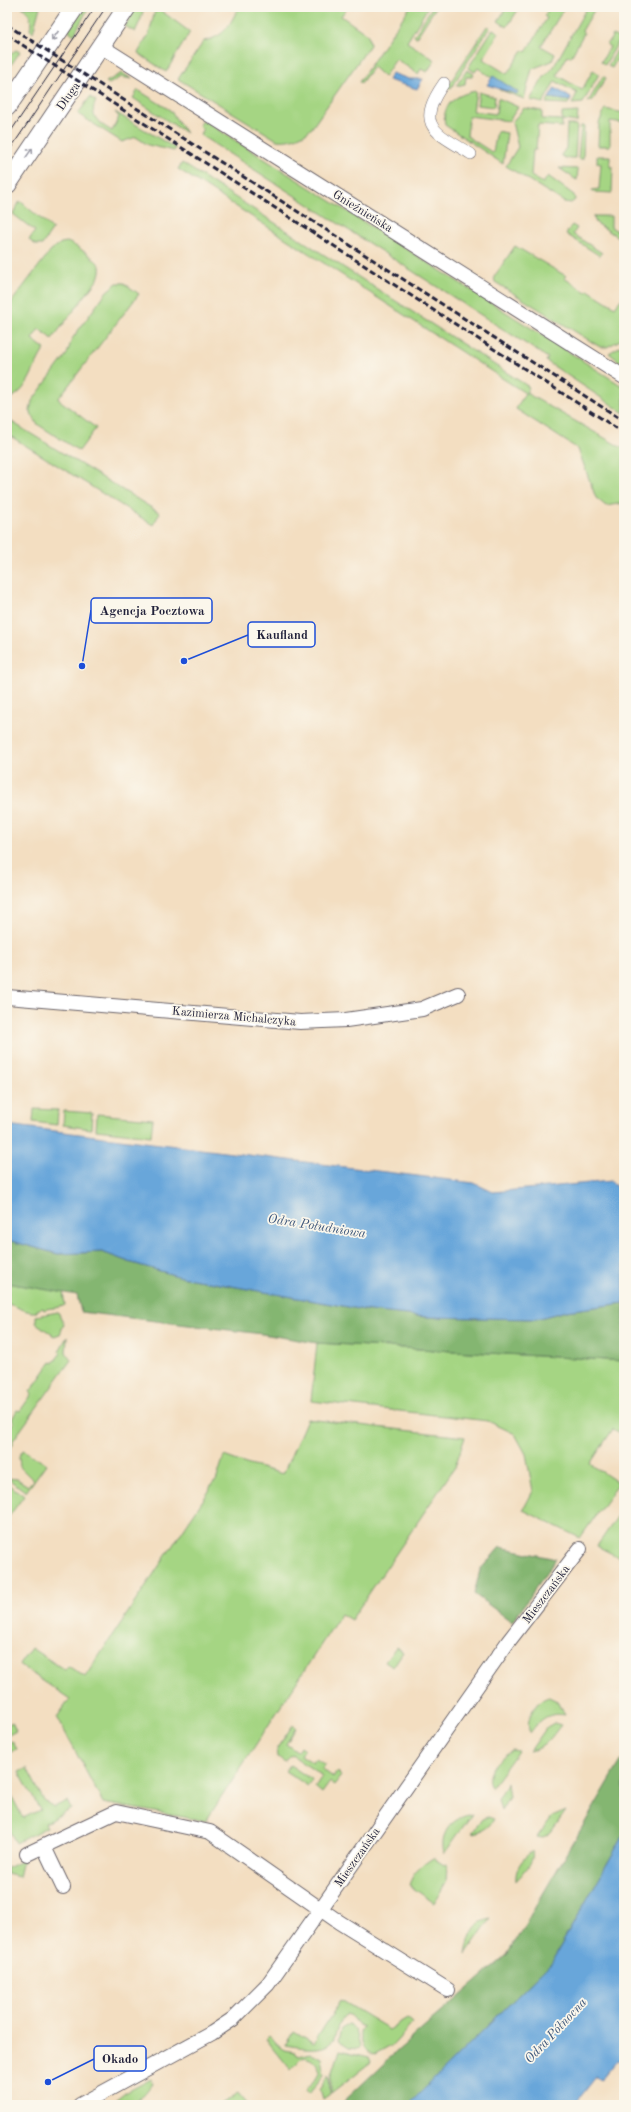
<svg xmlns="http://www.w3.org/2000/svg" width="631" height="2112" font-family="'Old Standard TT',serif">
<style>
.green{fill:#a5d583;stroke:#647c5f}
.forest{fill:#84b671;stroke:#536c56}
.water{fill:#68a6da;stroke:#45648a}
.lines{fill:none;stroke-linecap:round;stroke-linejoin:round}
.pedestrian-casing{stroke:#6b646a;stroke-width:12}
.minor-casing{stroke:#6b646a;stroke-width:16}
.tertiary-casing{stroke:#6b646a;stroke-width:20}
.pedestrian{stroke:#fff;stroke-width:11}
.minor{stroke:#fff;stroke-width:14}
.tertiary{stroke:#fff;stroke-width:18}
.tram{stroke:#22223b;stroke-width:1}
.rail{stroke:#22223b;stroke-width:3;stroke-dasharray:6 3;stroke-linecap:butt}
.oneway{stroke:#9c9ca7}
.labels{text-anchor:middle;stroke-width:3.5;stroke-linejoin:round;paint-order:stroke}
.street-label{font-size:12px;fill:#22223b;stroke:#fbf7ec}
.water-label{font-size:13px;font-style:italic;fill:#3e577b;stroke:#fbf7ec}
.leader{fill:none;stroke:#1d4ed8;stroke-width:1.5}
.callout-dot{fill:#1d4ed8;stroke:#fbf7ec;stroke-width:1.5}
.callout{fill:#fbf7ec;stroke:#1d4ed8;stroke-width:1.5}
.callout-label{font-size:13px;text-anchor:middle;font-weight:bold;fill:#22223b}
</style>
<rect width="100%" height="100%" fill="#fbf7ec"/>
<filter id="ink" filterUnits="userSpaceOnUse"><feTurbulence type="fractalNoise" baseFrequency=".025" numOctaves="2"/><feDisplacementMap in="SourceGraphic" scale="8" xChannelSelector="R" yChannelSelector="G"/><feConvolveMatrix kernelMatrix="1 2 1 2 8 2 1 2 1" color-interpolation-filters="sRGB"/></filter>
<filter id="wash" filterUnits="userSpaceOnUse"><feTurbulence type="fractalNoise" baseFrequency=".012" numOctaves="4" result="noise"/><feDisplacementMap in="SourceGraphic" scale="16" xChannelSelector="R" yChannelSelector="G"/><feGaussianBlur stdDeviation="0.9" result="paint"/><feColorMatrix in="noise" values="0 0 0 0 0 0 0 0 0 0 0 0 0 0 0 0 0 1.4 0 .05"/><feComposite in="paint" operator="in"/></filter>
<g filter="url(#wash)">
<rect width="100%" height="100%" fill="#f3dec1"/>
<path class="green" d="M22 7H40L33 32 30 30C32 20 30 13 22 7Z
M84 7H89L74 35 68 30Z
M136 7H144L141 19 135 32 125 26Z
M156 7 190 32 166 72 138 53 149 34Z
M239 7H348L341 16 368 35 370 45 311 129C302 137 288 142 277 140L178 79 204 41C226 36 229 25 239 7Z
M410 7H428L407 42 435 60 427 72 421 69 418 74 396 59 384 77 373 67 361 83 359 82Z
M432 7H436L416 38 414 36Z
M507 7H520L507 27 498 21Z
M550 7H565L541 46 555 54 552 61 532 69 524 99 498 89 507 92 493 76 492 78 478 68 475 72 468 68 493 29 499 33 483 59 507 74 523 50 526 52 547 18 544 16Z
M587 7H596L582 31 584 33 571 57 568 55 557 75 582 90 593 70 599 74 583 103 572 104 577 93 555 81 543 103 530 100 544 77 553 68Z
M487 26 490 27 451 88 446 89Z
M613 35 620 39 605 65 601 62 610 47 607 45Z
M623 40 624 47 612 68 608 66Z
M16 50 20 52 11 65 7 62V56Z
M467 70 474 74 472 77H466L465 84 456 86Z
M122 73 132 79 121 77 109 84 106 82Z
M603 76 606 78 593 100 588 102Z
M138 90 170 110 186 133 133 98Z
M476 91 473 111 496 114 498 98 518 107 509 121 469 116 467 136 493 153 497 131 507 133 503 164 445 125C441 104 457 94 476 91Z
M479 92 495 97 494 107 477 105Z
M90 97 96 101C88 116 100 124 112 131L119 117 115 112 175 148 174 151 148 145 136 137 122 142 78 114Z
M549 98 570 101 568 104 546 103Z
M524 108 542 111V119L562 120V113L578 112 577 122 562 120V127L538 125 536 150H533L531 176 543 183 548 176 574 195 575 200 571 203 564 202 506 166 518 147 512 122Z
M605 109 624 113V123L610 121V146H598L599 123Z
M203 120 624 387V413L546 361 548 358 200 135 203 130 199 126Z
M567 125H577L575 158H565L561 155 566 148Z
M581 126H584L583 159H578Z
M597 156H610V167H613L612 193 593 192 592 190 599 189 601 164 597 163Z
M182 163 529 387 526 393 624 449V503L606 506 596 498 578 449 516 409 525 393 178 169Z
M559 168 578 169 577 180 575 179Z
M20 201 53 229 42 245H36L29 240 35 231 13 214Z
M593 216H611V227L624 235V241L596 223Z
M572 225 577 228 573 234 602 253 600 256 566 234Z
M67 242C74 244 97 259 100 266 101 271 99 275 98 279L52 339 39 329 32 339 45 349C33 364 29 394 7 399V308L51 250 61 243Z
M515 246 566 276 564 278 586 292 588 290 615 307 622 298 624 299V338L607 347H600L495 282 494 277Z
M117 283H124L139 294 58 399 96 428 79 451 37 424 30 411 32 401 67 354 72 339 107 291Z
M624 344V365L609 353Z
M7 419 160 513 153 525 7 434Z
M34 1109 58 1110 57 1125 33 1122Z
M64 1111 92 1113 91 1129 63 1125Z
M97 1114 153 1119 151 1136 96 1130Z
M9 1283 63 1292 65 1305C58 1309 51 1307 44 1310L43 1308 37 1310V1312C24 1313 19 1306 7 1304Z
M58 1312 64 1324 60 1334 54 1336 36 1323V1316Z
M67 1337 66 1352 71 1360 12 1442 14 1443 7 1453V1431L14 1422 12 1419 17 1410 20 1411 32 1394 30 1392 51 1362 53 1363 61 1353 59 1351Z
M317 1343 624 1361V1435L613 1429 590 1464 619 1483 580 1538 523 1510 533 1491 526 1454 515 1434 488 1421 311 1401Z
M307 1419 465 1437 455 1467 351 1620 341 1614 206 1821 103 1803 57 1717 70 1699 19 1665 31 1648 65 1670 68 1666 85 1677 209 1491 211 1485 216 1481 224 1456 246 1464 283 1474Z
M23 1450 46 1464 26 1492 7 1478 17 1479 28 1486 33 1480 20 1467 19 1456Z
M7 1483 24 1496 7 1519Z
M624 1507V1560L597 1546Z
M396 1647 403 1652 393 1667 385 1662Z
M549 1697 559 1702 565 1715C547 1712 540 1720 530 1733 524 1719 536 1700 549 1697Z
M12 1722 16 1731 7 1736V1725Z
M554 1723 561 1725C552 1736 545 1749 530 1751L547 1727Z
M293 1725 296 1728 286 1744 297 1752 300 1747 304 1750 301 1755 313 1763 316 1759 325 1765 322 1769 333 1777 337 1772 341 1776 334 1785 330 1782 322 1793 315 1787 322 1776 292 1755 285 1762 278 1757 277 1748Z
M12 1741 17 1749 7 1755V1743Z
M512 1750 518 1751 491 1788C482 1772 500 1758 512 1750Z
M290 1765 312 1780 308 1786 285 1771Z
M27 1768 44 1801 54 1807 67 1801 71 1809 45 1823 47 1827 16 1843 7 1826V1787L23 1818 40 1810 19 1772Z
M507 1783 509 1797 501 1811 498 1800Z
M566 1811 551 1832 542 1838 537 1837 552 1817Z
M472 1814 444 1854C439 1832 452 1818 472 1814Z
M488 1817 494 1819C489 1828 481 1832 472 1833L482 1819Z
M532 1851C535 1862 523 1873 516 1881 515 1867 522 1860 532 1851Z
M433 1858 444 1865 447 1864 446 1882 434 1903 409 1885C413 1872 422 1865 433 1858Z
M23 1860 19 1877 7 1874V1868Z
M490 1919 466 1954C469 1939 472 1922 490 1919Z
M341 2000 389 2029 407 2018 413 2023 393 2045 375 2055C364 2054 361 2040 360 2030L363 2027C353 2024 355 2017 347 2014 338 2020 338 2028 334 2038 327 2054 299 2047 285 2045L294 2031 314 2043Z
M350 2024 356 2031 360 2046 357 2048 349 2047 338 2040 341 2029Z
M269 2036 284 2050 295 2052 294 2053 299 2056 311 2053 321 2058 324 2075 308 2094 305 2090 320 2074C320 2067 311 2055 302 2058 299 2060 294 2067 291 2070L266 2039Z
M340 2050 369 2057 371 2062 331 2093V2078Z
M329 2075 330 2094 323 2099 320 2089Z
M151 2079 153 2083C136 2104 137 2105 110 2105L125 2093Z
M238 2094 247 2105H219Z"/>
<path class="forest" d="M7 1240 58 1254 102 1252 129 1262 181 1277 370 1311 426 1317 536 1319 566 1311 624 1303V1361L317 1343 262 1334 81 1312 77 1295 7 1283Z
M500 1547 556 1559 512 1622 474 1594 480 1570Z
M624 1756V1834L551 1963 408 2105H340L395 2053 507 1955Z"/>
<path class="water" d="M392 73 409 79H423L417 89 388 80Z
M493 76 518 92 517 94 487 85Z
M555 88 571 98 570 101 549 98Z
M7 1125 474 1183 493 1192 611 1181 620 1191 624 1192V1303L566 1311 536 1319 426 1317 370 1311 181 1277 129 1262 102 1252 58 1254 7 1240Z
M624 1834V2059L617 2061 601 2080 596 2077 574 2105H408L551 1963Z"/>
</g>
<g filter="url(#ink)">
<g class="lines">
<g class="pedestrian-casing">
<path id="pedestrian" d="M444 83C414 126 435 132 471 154"/>
</g>
<g class="minor-casing">
<path id="minor" d="M102 47 624 377
M7 997 300 1022 346 1020 422 1009 458 994
M44 1847 63 1887
M27 1854 116 1812 210 1832 339 1922 448 1990
M80 2105 212 2033 233 2019 268 1984 508 1642 580 1549"/>
</g>
<g class="tertiary-casing">
<path id="tertiary" d="M7 107 75 7
M7 185 127 7"/>
</g>
<use href="#pedestrian" class="pedestrian"/>
<use href="#minor" class="minor"/>
<use href="#tertiary" class="tertiary"/>
<path class="tram" d="M7 137 95 7
M7 154 106 7"/>
<path class="rail" d="M7 25 624 421
M7 35 624 433"/>
</g>
<defs><path id="oneway-shaft" d="M-6 0H5M1.5-3L5.5 0L1.5 3" fill="none" stroke-width="1.6" stroke-linecap="round" stroke-linejoin="round"/></defs>
<g class="oneway">
<use href="#oneway-shaft" transform="translate(55 36) rotate(124)"/>
<use href="#oneway-shaft" transform="translate(29 153) rotate(-55)"/>
</g>
</g>
<g class="labels">
<g class="street-label">
<text transform="translate(68 96) rotate(-55)" y="4">Długa</text>
<text transform="translate(363 211) rotate(32)" y="4">Gnieźnieńska</text>
<text transform="translate(234 1016) rotate(5)" y="4">Kazimierza Michalczyka</text>
<text transform="translate(546 1594) rotate(-53)" y="4">Mieszczańska</text>
<text transform="translate(357 1857) rotate(-55)" y="4">Mieszczańska</text>
</g>
<g class="water-label">
<text transform="translate(317 1225) rotate(9)" y="5">Odra Południowa</text>
<text transform="translate(555 2030) rotate(-47)" y="5">Odra Północna</text>
</g>
</g>
<path class="leader" d="M82 666L91 610M184 661L248 635M48 2082L94 2059"/>
<g class="callout-dot">
<circle cx="82" cy="666" r="4"/>
<circle cx="184" cy="661" r="4"/>
<circle cx="48" cy="2082" r="4"/>
</g>
<g class="callout">
<rect x="91" y="598" width="121" height="25" rx="4"/>
<rect x="248" y="622" width="67" height="25" rx="4"/>
<rect x="94" y="2046" width="52" height="25" rx="4"/>
</g>
<g class="callout-label">
<text x="152" y="615">Agencja Pocztowa</text>
<text x="282" y="639">Kaufland</text>
<text x="120" y="2063">Okado</text>
</g>
<rect width="631" height="2112" fill="none" stroke="#fbf7ec" stroke-width="24"/>
</svg>
